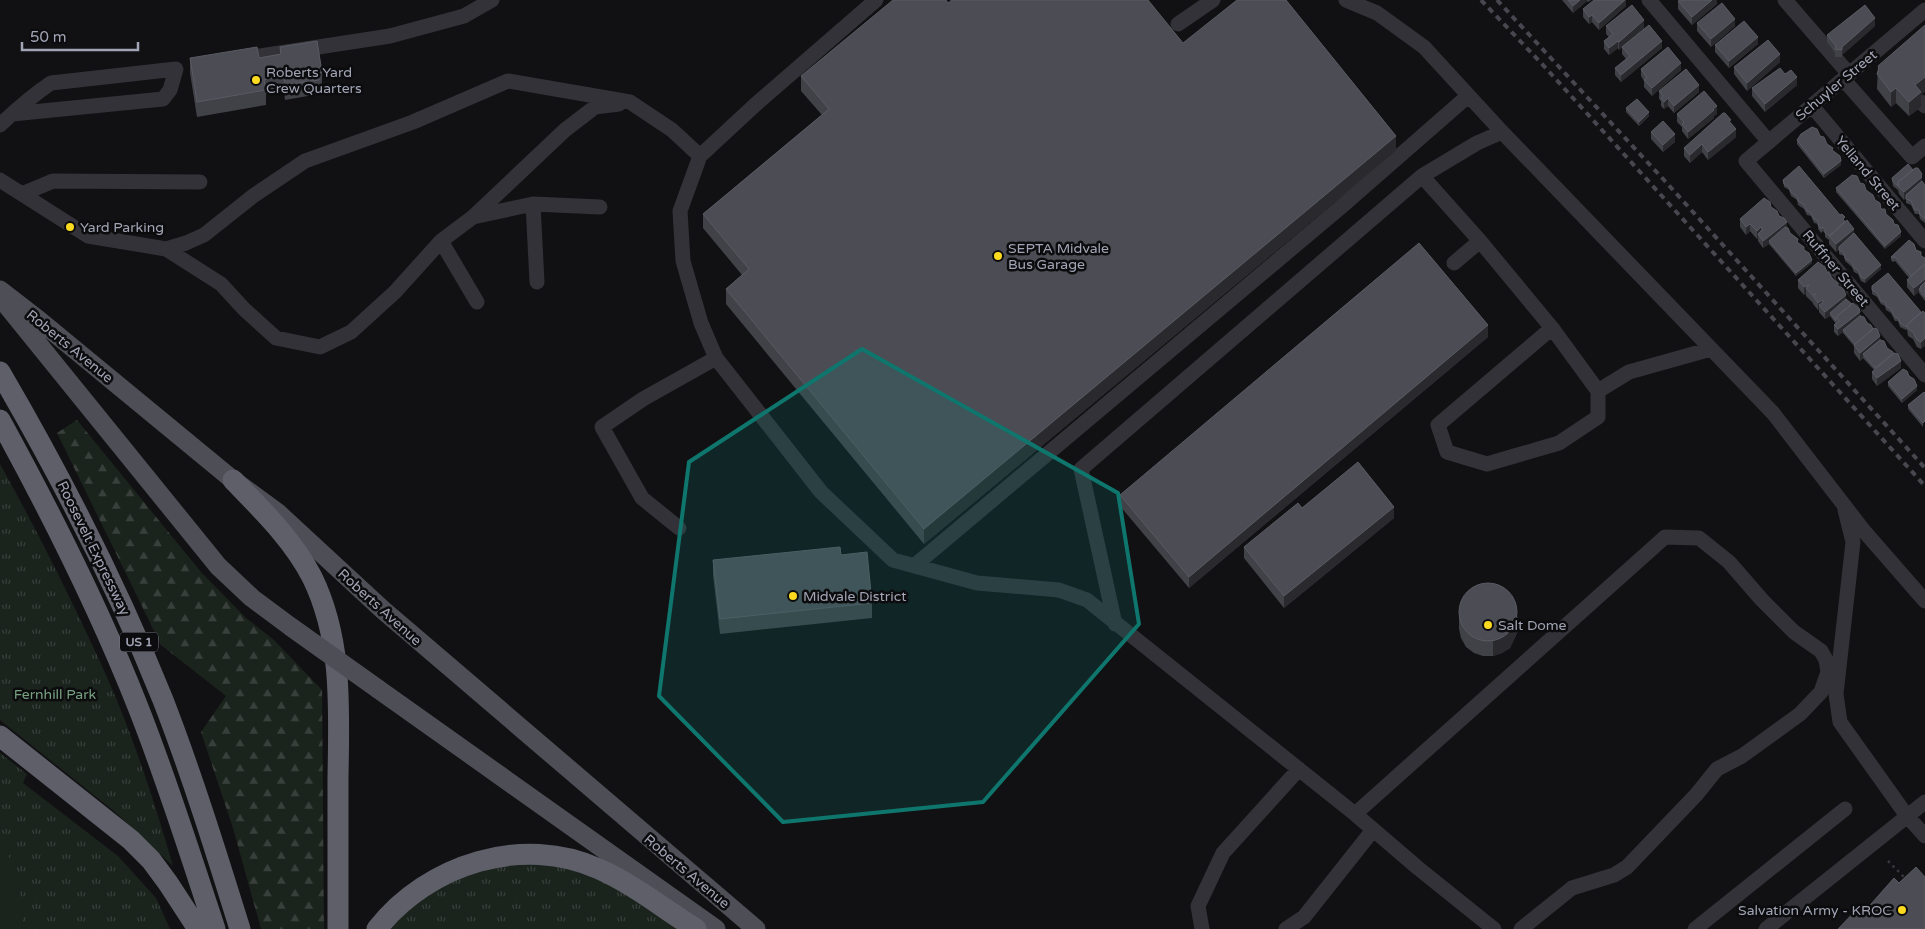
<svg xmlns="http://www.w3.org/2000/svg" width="1925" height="929" font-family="'Varela Round',sans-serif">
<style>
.forest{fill:url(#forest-firs)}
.park{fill:url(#park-tufts)}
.garden{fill:#1b231d}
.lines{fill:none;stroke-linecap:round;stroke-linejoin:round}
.path{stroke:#38383f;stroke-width:2.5;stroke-dasharray:2.5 4;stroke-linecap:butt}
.minor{stroke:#323238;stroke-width:15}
.major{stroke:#4e4e57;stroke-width:19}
.highway{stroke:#5e5f69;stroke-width:21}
.rail{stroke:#47474f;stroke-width:4;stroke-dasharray:6 5;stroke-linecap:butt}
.major-bridge{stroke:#4e4e57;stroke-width:19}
.wall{fill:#414248}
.shaded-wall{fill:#2a2a2e}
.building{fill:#4c4d54;stroke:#595a63}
.marked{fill:#0f766e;fill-opacity:0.2;stroke:#0f766e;stroke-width:4;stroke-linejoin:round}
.poi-dot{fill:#fcda1f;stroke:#0c0c0e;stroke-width:2}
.labels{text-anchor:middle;stroke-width:5;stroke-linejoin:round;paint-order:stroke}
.shield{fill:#0c0c0e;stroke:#747682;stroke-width:1}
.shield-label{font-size:12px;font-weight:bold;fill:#a1a4b4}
.poi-label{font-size:14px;fill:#a1a4b4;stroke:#0c0c0e;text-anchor:start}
.street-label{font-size:14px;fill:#a1a4b4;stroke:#0c0c0e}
.park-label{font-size:14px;fill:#77a181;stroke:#0c0c0e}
</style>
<defs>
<pattern id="forest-firs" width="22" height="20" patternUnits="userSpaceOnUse" patternTransform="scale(1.25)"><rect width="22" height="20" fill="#1b231d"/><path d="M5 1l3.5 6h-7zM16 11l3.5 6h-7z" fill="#39403b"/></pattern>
<pattern id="park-tufts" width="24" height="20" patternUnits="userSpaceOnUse" patternTransform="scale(1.25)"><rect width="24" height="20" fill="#1b231d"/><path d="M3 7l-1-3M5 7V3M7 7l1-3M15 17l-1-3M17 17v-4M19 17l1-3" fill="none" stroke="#39403b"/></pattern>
</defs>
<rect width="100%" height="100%" fill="#111113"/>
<path class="forest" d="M77 420 201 572 246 618 274 640 322 690 324 929H261L233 828 201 732 226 696 161 645 57 433Z"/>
<path class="park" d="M0 464C34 525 66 588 95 651 128 720 152 793 173 866L115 812 0 720Z
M0 753 27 774 23 783 118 856 156 898 170 929H0Z
M545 861 599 876 685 929H387L404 911 462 872Z"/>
<path class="garden" d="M0 840C17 868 24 896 22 929H0Z"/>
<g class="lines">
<path class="path" d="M1888 861 1907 880"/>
<path class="minor" d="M1346 0 1377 13 1424 47 1502 132 1477 143 1422 176 1480 241 1454 263
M1649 0 1769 142
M1785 0 1849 74
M1925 10 1746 161 1925 375
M1178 24 1213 0
M240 59 390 36 464 16 492 0
M1843 79 1912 157 1925 146
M1921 102 1925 106
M1812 106 1925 241
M0 125C16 110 33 95 51 83L176 69 170 90 163 99 12 114
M1502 132 1773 413 1864 531 1925 601
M700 156 755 105 876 0
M0 180 88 236 166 249 221 284 244 309 276 338 320 347 351 332 395 292 441 241
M22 194 53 181 200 182
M473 217 565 130 595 107 619 104
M1480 241 1552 328 1438 425 1447 452 1487 464 1559 443 1598 417V391L1552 328
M166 249 186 243 204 235 253 196 305 161 413 122 508 81 630 102 672 130 700 156 680 211 683 261 701 323 716 358
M537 282 533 204 600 207
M477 302 441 241 473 217 533 204
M1598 391 1629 372 1711 349
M1845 510 1853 542 1836 694 1840 722 1907 816 1925 836
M679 528 642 498 602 427 643 399 716 358 821 492 893 560 977 583 1059 590 1087 600 1355 814 1418 868 1494 929
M914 566 1341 207 1468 96
M1115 624 1081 469 1422 176
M1355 814 1665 537 1699 538 1729 562 1762 600 1794 632 1821 651 1826 660 1828 672 1821 692 1800 714 1742 756 1717 769 1696 795 1627 867 1614 875 1572 888 1521 929
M1202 929 1198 906 1223 853 1299 769
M1286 929 1304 917 1373 830
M1695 929 1845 809
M1766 929 1925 802"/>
<path class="major" d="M0 290 40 321 233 480 278 513 383 610 756 929
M5 303 218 566 252 598 291 627
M378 689 716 929"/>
<path class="highway" d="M0 372C62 478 117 586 163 700 192 775 216 852 240 929
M0 420C51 513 99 608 138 707 167 780 190 854 215 929
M233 480C262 510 293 540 312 577 343 640 339 709 338 778 338 828 338 879 338 929
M0 736 131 840 151 860 168 883 198 929
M377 929C428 864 523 834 599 869 633 884 664 909 696 929"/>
<path class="rail" d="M1481 0 1543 65 1925 486
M1497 0 1664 180 1925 468"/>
<path class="major-bridge" d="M291 627 378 689"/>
</g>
<path class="wall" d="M1562 0H1591L1588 2 1587 1 1573 13Z
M1626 0V6L1599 30 1592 22 1589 24 1583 17V9Z
M1717 0V4L1692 25 1678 9V1Z
M948 3 1183 43 1396 151 924 544 726 304V289L742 275 703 228V214L822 115 801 91V76Z
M1697 23 1735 26 1711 47 1697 31Z
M1606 26 1644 28 1619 50 1618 48 1609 55 1604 49V41L1609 37 1606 34Z
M1875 26 1842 55V57H1835V53L1827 42V35Z
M1758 44 1729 68 1715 52V45Z
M280 47 322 72V87H319V94L285 100 284 91 266 94V105L197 117 190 73V58H259L280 55Z
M1622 47 1662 48 1621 82 1615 75V68L1626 59 1622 54Z
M1780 62 1747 91 1734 74V67Z
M1878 66 1921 95V107L1909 116 1896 103 1891 107 1877 89Z
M1641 69 1681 70 1652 96 1644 87V81L1641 76Z
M1785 74 1797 85 1765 112 1752 96V88Z
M1659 91 1699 92 1674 113 1668 106 1664 109 1661 106V101L1659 99Z
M1626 108 1649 116 1639 126 1626 112Z
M1677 114H1717L1714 116V118L1688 139 1682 131V127L1677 122Z
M1731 123 1736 137 1708 160 1702 152 1690 163 1684 156V148Z
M1651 132 1675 142 1663 152 1651 139Z
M1820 136 1832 150 1841 165 1824 178 1797 144V140Z
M1892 178 1922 182 1925 185V223L1920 219 1919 214H1915L1911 205 1906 203V198L1904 200 1899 194 1898 190 1893 186Z
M1783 180 1845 221V222L1854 233 1881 269 1865 283 1861 281 1858 274 1854 272 1852 267 1845 261 1844 256 1839 254V250L1836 252 1829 244V240L1825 237V233L1823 231 1821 233 1818 229V224L1814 223 1811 216 1807 215 1804 209 1798 205 1797 200 1791 196 1789 190 1784 187Z
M1860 183 1894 224 1901 236 1885 249 1836 192V188Z
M1771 207 1779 216 1790 233 1804 250 1812 263 1796 276 1769 244 1763 248 1758 241V238L1757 239 1750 231 1746 235 1740 227V219Z
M1916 250 1921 256 1925 258V301L1919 293V291L1914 296 1907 287V280L1909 278 1895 261 1893 262 1891 260V257Z
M1832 278 1838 286 1846 299 1873 329 1887 348 1901 368 1877 386 1872 379V372L1874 370 1863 358 1860 361 1854 353V346L1843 333V332L1838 336 1834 332V325L1836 324 1830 316 1825 319 1819 312V309L1818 310 1813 304V303L1806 296V294L1804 295 1798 288V280Z
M1872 286 1921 312V349L1917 347 1913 339 1908 336 1907 329 1906 330 1900 327 1898 321H1895L1891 313 1886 310 1885 306 1881 304 1877 297 1872 294Z
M1488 337 1189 588 1120 506V495Z
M1909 376 1917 390 1902 403 1888 386V382Z
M1925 393 1923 427 1908 409V405Z
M1302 508 1394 518 1284 608 1244 558V547Z
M841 555 872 603V618L720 634 713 575V560Z
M1459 614 1518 631 1510 648 1502 653 1493 656H1483L1474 653 1466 647 1461 638 1459 629Z"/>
<path class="shaded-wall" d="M1580 0H1587V1L1573 13V6Z
M1625 0H1626V6L1599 30V23Z
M1712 0H1717V4L1692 25V17Z
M1592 15V22L1589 24V17Z
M1875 18V26L1842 55V57V47Z
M1735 19V26L1711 47V39Z
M1644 20V28L1619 50V42Z
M1758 37V44L1729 68V61Z
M1618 41V48L1609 55V48Z
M1662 41V48L1621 82V75Z
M1780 54V62L1747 91V83Z
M1681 63V70L1652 96V88Z
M1797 77V85L1765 112V104Z
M1925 77V92L1921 95V107L1909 116V102L1915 85Z
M1699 85V92L1674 113V106Z
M1896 88V103L1891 107V92Z
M1668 98V106L1664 109V102Z
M1717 106V114L1714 116V118L1688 139V132Z
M1649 112V116L1639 126V122Z
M1736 129V137L1708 160V152Z
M1675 134V142L1663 152V145Z
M1396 136V151L924 544V529Z
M1702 144V152L1690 163V155Z
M1841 161V165L1824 178V174Z
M1922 174V182L1906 195V198L1904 200V192Z
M1787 222V229L1769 241V244L1763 248V241Z
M1750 224V231L1746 235V227Z
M1761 227V235L1758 234V238L1757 239V231Z
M1854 229V237L1839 247V250L1836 252V244Z
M1901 232V236L1885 249V246Z
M1812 260V263L1796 276V273Z
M1881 265V269L1865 283V279Z
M1925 279V286L1921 288 1920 287 1919 291 1914 296V288Z
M1809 285 1806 288V294L1804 295V287Z
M1846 295V303L1830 313V316L1825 319V312Z
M1822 300V307L1819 305V309L1818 310V303Z
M1860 312V319L1843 330V332L1838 336V329Z
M1488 325V337L1189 588V577Z
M1880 336V343L1863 354V358L1860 361V353Z
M1925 338V346L1921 349V342Z
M1901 361V368L1877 386V378Z
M1917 386V390L1902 403V399Z
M1394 507V518L1284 608V596Z
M1518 616V631L1510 648 1502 653 1493 656V641Z"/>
<path class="building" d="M893 0H946L948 3 952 0H1148L1183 43 1237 0H1286L1396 136 924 529 726 289 749 269 703 214 829 109 801 76Z
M1568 0H1580L1573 6Z
M1594 0H1625L1599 23 1592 15 1589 17 1583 9Z
M1680 0H1712L1692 17 1678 1Z
M1722 3 1735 19 1711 39 1697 23Z
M1632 5 1644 20 1619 42 1618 41 1609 48 1604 41 1613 34 1606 26Z
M1865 5 1875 18 1842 47V50L1835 49 1836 46 1827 35Z
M1744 21 1758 37 1729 61 1715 45Z
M1649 25 1662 41 1621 75 1615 68 1630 56 1622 47Z
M1925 25V77L1915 85 1921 92 1909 102 1896 88 1891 92 1877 74 1879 68 1878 66Z
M1768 40 1780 54 1747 83 1734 67Z
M317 41 322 72 318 73 319 80 285 85 284 76 264 80 266 90 197 102 190 58 257 47 259 58 281 54 280 47Z
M1668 47 1681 63 1652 88 1644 80 1647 78 1641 69Z
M1780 68 1785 74 1791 70 1797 77 1765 104 1752 88Z
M1686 69 1699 85 1674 106 1668 98 1664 102 1661 98 1663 96 1659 91Z
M1704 91 1717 106 1713 109 1714 110 1688 132 1682 124 1684 122 1677 114Z
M1637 99 1649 112 1639 122 1626 108Z
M1723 113H1725L1731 120 1729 121 1736 129 1708 152 1702 144 1690 155 1684 148Z
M1663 121 1675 134 1663 145 1651 132Z
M1812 127 1817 129 1820 136 1824 137 1827 144 1833 148 1832 150 1840 156 1841 161 1824 174 1797 140 1801 134Z
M1908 164 1913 170 1898 182V186L1893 182 1892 178Z
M1799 166 1840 215 1842 214 1845 217 1843 219 1845 222 1830 236 1825 233V230L1823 227 1821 229 1818 225V221L1814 219 1811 213 1807 211 1804 205 1798 201 1797 197 1791 192 1789 187 1784 184 1783 180Z
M1915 168H1918L1922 174 1921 176 1922 177 1904 192 1899 187 1898 182Z
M1852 175 1857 176 1860 183 1864 184 1866 190 1873 195 1875 200 1880 203 1881 209H1885L1886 214 1893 220 1894 224 1898 225 1901 232 1885 246 1836 188Z
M1922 181 1925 185V219L1920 215 1919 210H1915L1911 201 1906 199V195Z
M1764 198 1770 202 1771 207 1777 211 1779 216 1784 218 1787 222 1763 241 1758 234 1763 229 1761 227 1757 231 1750 224 1746 227 1740 219Z
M1847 220 1854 229 1836 244 1829 236Z
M1785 227 1788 228 1790 233 1798 239 1797 242 1804 247V250L1809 253 1812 260 1796 273 1769 241Z
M1854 233 1881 265 1865 279 1861 277 1858 270 1854 268 1852 263 1845 258 1844 253 1839 250V247Z
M1909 240 1914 244 1916 250 1921 252V256L1925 258V264L1911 276 1895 257 1893 258 1891 257Z
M1419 243 1488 325 1189 577 1120 495Z
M1818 262 1825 267 1827 272H1829L1832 278 1838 283V286L1843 288 1846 295 1825 312 1819 305 1823 302 1822 300 1818 303 1813 296 1816 294 1812 295 1806 288 1809 285 1804 287 1798 280Z
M1925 264V279L1914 288 1907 280Z
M1888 273 1921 312 1907 325 1906 327 1900 323 1898 318 1895 317 1891 309 1886 306 1885 302 1881 301 1877 293 1872 290V286Z
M1925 282V297L1919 289 1921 288 1920 287Z
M1846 299 1852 304 1836 317V321L1830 313Z
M1853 303 1859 308 1860 312 1838 329 1834 325 1839 321 1836 317Z
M1923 311 1925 313V338L1921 342 1917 340 1913 332 1908 329 1907 325Z
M1860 316 1864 317 1867 323 1871 325 1873 329 1855 344 1843 330Z
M1874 328 1877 329 1880 336 1860 353 1854 345Z
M1880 340 1884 341 1887 348 1893 352V354L1875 368 1863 354Z
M1894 353 1898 354 1901 361 1877 378 1872 372Z
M1903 369 1907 371 1909 376 1914 379 1917 386 1902 399 1888 382Z
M1924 392 1925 393V421L1923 423 1908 405Z
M1358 462 1394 507 1284 596 1244 547 1298 503 1302 508Z
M840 547 841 555 867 552 872 603 720 619 713 560Z
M1459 612a29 29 0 1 1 58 0a29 29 0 1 1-58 0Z
M1916 867 1925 877V929H1838L1859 907 1864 912 1894 878 1899 883Z"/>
<path class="marked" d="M862 349 1118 493 1139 624 983 802 783 822 659 696 689 462Z"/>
<g class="poi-dot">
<circle cx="256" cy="80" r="5"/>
<circle cx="70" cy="227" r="5"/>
<circle cx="998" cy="256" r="5"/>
<circle cx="793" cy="596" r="5"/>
<circle cx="1488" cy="625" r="5"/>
<circle cx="1902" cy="910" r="5"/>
</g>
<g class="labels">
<rect class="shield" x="120" y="632.5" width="38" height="19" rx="4"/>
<g class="shield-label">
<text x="139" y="646">US 1</text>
</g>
<g class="poi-label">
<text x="266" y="77">Roberts Yard<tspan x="266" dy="16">Crew Quarters</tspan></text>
<text x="80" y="232">Yard Parking</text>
<text x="1008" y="253">SEPTA Midvale<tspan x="1008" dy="16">Bus Garage</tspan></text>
<text x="803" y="601">Midvale District</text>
<text x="1498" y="630">Salt Dome</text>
<text x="1892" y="915" text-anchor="end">Salvation Army - KROC</text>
</g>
<g class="street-label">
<text transform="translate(1836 85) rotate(-40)" y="5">Schuyler Street</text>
<text transform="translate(1868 173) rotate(50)" y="5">Yelland Street</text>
<text transform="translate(1836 268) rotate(50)" y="5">Ruffner Street</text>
<text transform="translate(70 346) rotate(39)" y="5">Roberts Avenue</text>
<text transform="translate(94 548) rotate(64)" y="5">Roosevelt Expressway</text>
<text transform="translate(380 607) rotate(42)" y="5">Roberts Avenue</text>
<text transform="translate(687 871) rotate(40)" y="5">Roberts Avenue</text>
</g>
<g class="park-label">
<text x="55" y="699">Fernhill Park</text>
</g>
</g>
<path d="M22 42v8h116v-8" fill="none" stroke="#a1a4b4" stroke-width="2.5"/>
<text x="30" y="42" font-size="15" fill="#a1a4b4" stroke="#0c0c0e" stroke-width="4" paint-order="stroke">50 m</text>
</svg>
